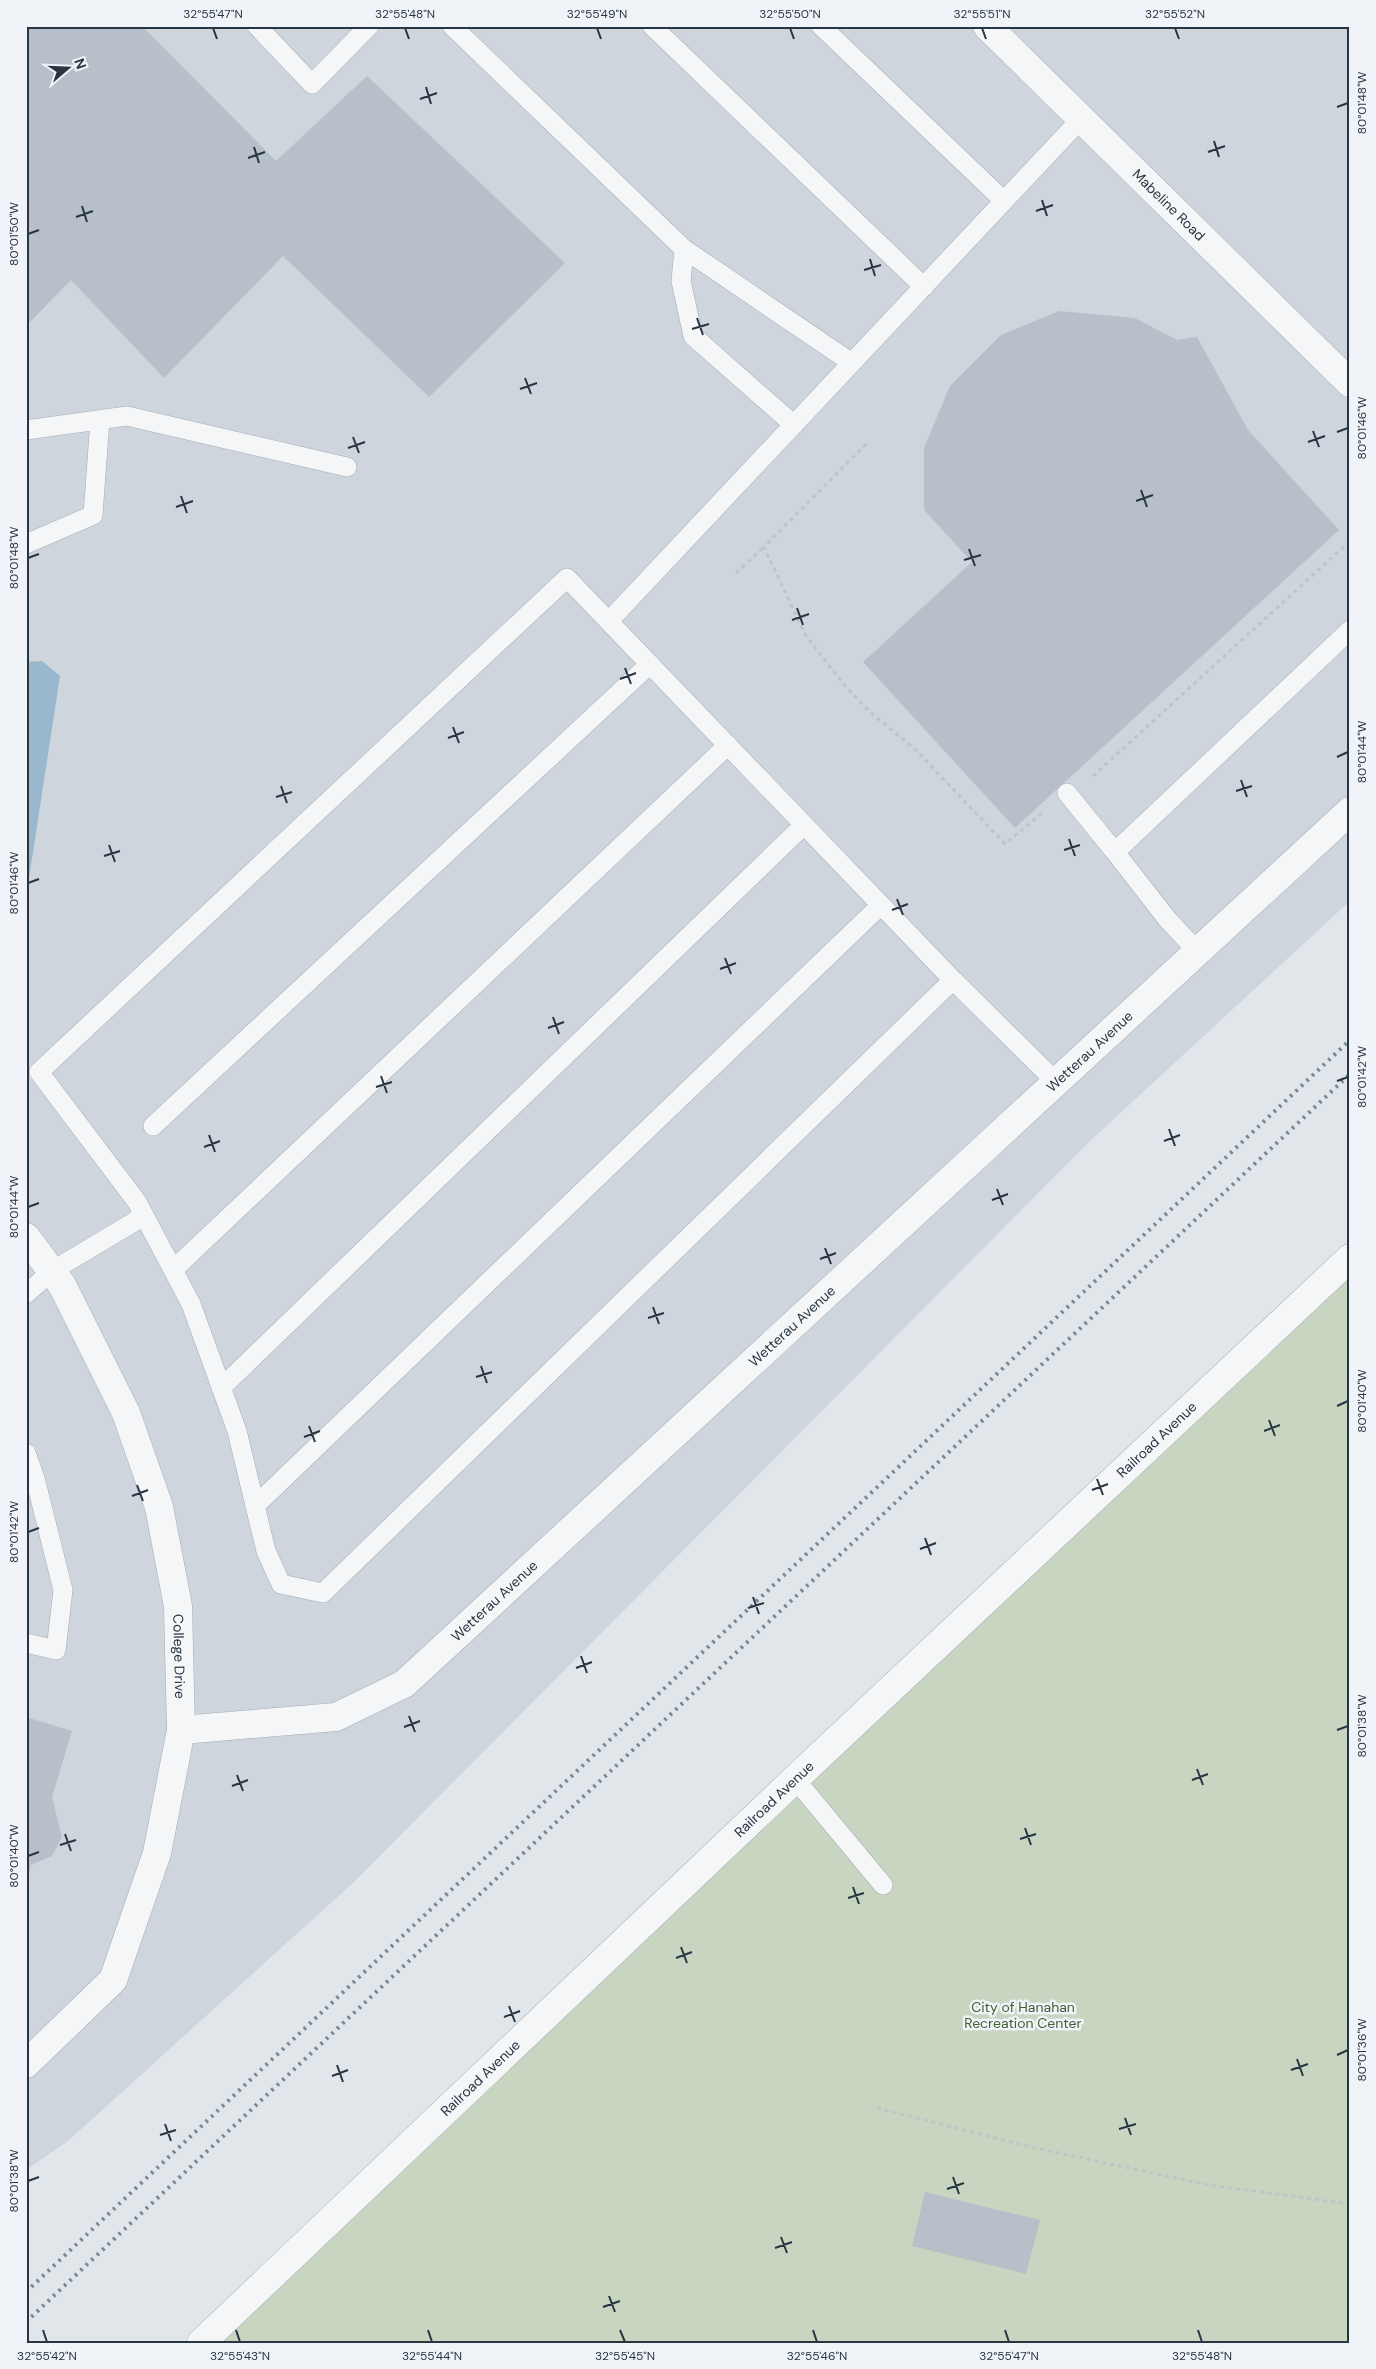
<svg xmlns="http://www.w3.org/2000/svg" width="1376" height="2369" font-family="'DM Sans',sans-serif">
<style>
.built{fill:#ced5dc}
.green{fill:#c8d5c1}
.water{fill:#99b8cd}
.building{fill:#b7bfc8}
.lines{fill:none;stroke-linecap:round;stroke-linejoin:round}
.lane-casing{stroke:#a6adb5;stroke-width:20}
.street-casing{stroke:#a6adb5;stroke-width:29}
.path{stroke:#bfc4c9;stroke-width:3;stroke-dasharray:4 4;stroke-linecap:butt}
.lane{stroke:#f4f6f8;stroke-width:19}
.street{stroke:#f4f6f8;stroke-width:28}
.rail{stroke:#798795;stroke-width:4;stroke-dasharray:2.5 5;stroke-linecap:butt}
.ticks{fill:none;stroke:#283543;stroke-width:2}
.labels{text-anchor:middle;stroke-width:5;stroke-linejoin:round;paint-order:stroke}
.street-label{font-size:14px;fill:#283543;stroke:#f0f4f8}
.park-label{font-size:14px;fill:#416034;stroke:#f0f4f8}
.neatline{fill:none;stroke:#283543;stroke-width:2}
.ticks-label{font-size:12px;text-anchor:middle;fill:#283543}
</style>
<rect width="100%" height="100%" fill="#e1e6ea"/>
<path class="built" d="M26 26H1350V901L1090 1141 354 1882 68 2141 26 2170Z"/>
<path class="green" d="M1350 1258V2343H201Z"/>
<path class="water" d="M42 661 60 676 28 885 26 886V662Z"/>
<path class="building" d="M26 26H142L276 161 367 76 565 263 429 397 283 256 164 378 71 280 26 326Z
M1059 311 1135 318 1177 340 1197 337 1248 430 1339 530 1015 828 863 662 972 562 924 510V448L950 386 1001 335Z
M26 1717 72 1731 52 1797 62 1837 52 1856 31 1865 27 1883Z
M925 2192 1040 2220 1026 2274 912 2246Z"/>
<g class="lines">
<g class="lane-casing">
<path id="lane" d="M257 26 312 84 369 26
M452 26 684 249 852 363
M652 26 924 287
M821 26 1004 201
M684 249 681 281 693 336 794 425
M26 430 127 416 347 467
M26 544 93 515 100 420
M609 621 1081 119
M1067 793 1115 852
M1198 952 1168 920 1115 852 1350 630
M953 980 323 1593 281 1584 266 1551 237 1431 191 1304 137 1202 39 1072 567 578 953 980 1056 1082
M153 1126 650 664
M173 1270 728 745
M26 1294 52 1271 144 1216
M221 1388 804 825
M26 1453 35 1478 63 1590 56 1650 26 1643
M255 1506 881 905
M795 1779 883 1885"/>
</g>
<g class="street-casing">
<g id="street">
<path id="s1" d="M987 26 1350 383"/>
<path id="s2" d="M26 1237 62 1285 126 1413 159 1507 178 1606 181 1730 157 1853 113 1980 26 2064"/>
<path id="s3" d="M181 1730 336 1717 404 1684 1350 811"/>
<path id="s4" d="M201 2343 795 1779 1350 1258"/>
</g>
</g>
<path class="path" d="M866 444 764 547 806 636 845 686 870 712 916 750 1005 844 1042 813
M736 573 764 547
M1093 776 1349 542
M877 2108 1031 2147 1209 2185 1350 2204"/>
<use href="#lane" class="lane"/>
<use href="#street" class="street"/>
<path class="rail" d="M26 2292 1350 1040
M26 2322 1350 1074"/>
</g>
<path class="ticks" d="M213 28 217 39M405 28 409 39M597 28 601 39M790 28 794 39M982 28 986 39M1175 28 1179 39M426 87 431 104M420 99 437 93M1337 107 1348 103M1214 141 1219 157M254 147 259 163M1208 152 1225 146M248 158 265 152M1042 200 1047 216M82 206 87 222M1036 211 1053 205M76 217 93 211M28 234 39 230M870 259 875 276M864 270 881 265M697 318 703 335M692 329 709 324M525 378 531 394M520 389 537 383M1313 431 1319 447M1337 432 1348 428M353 437 359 453M1308 442 1325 436M348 448 365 442M1141 490 1147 507M181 496 187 513M1136 501 1153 495M176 507 193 501M969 549 975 566M28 558 39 554M964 560 981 555M797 608 803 625M792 620 809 614M625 668 631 684M620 679 636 673M453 727 459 743M448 738 464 732M1337 757 1348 752M1241 780 1247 797M281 786 287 803M1236 791 1252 786M276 797 292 792M1069 839 1075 856M109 845 115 862M1064 850 1080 845M104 856 120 851M28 883 39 879M897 899 903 915M892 910 908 904M725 958 731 974M720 969 736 963M553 1017 559 1034M548 1028 564 1022M381 1076 387 1093M1337 1081 1348 1077M376 1087 392 1082M1169 1129 1175 1146M209 1135 215 1152M1164 1141 1180 1135M204 1147 220 1141M997 1189 1003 1205M992 1200 1008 1194M28 1207 39 1203M825 1248 831 1264M820 1259 836 1253M653 1307 659 1324M648 1318 664 1313M481 1366 487 1383M476 1377 492 1372M1337 1406 1348 1401M1269 1420 1275 1436M309 1426 315 1442M1264 1431 1280 1425M304 1437 320 1431M1097 1479 1103 1495M137 1485 143 1501M1092 1490 1108 1484M132 1496 148 1490M28 1532 39 1528M925 1538 931 1555M920 1549 936 1543M753 1597 759 1614M748 1608 764 1603M581 1656 587 1673M576 1668 592 1662M409 1716 415 1732M404 1727 420 1721M1337 1730 1348 1726M1197 1769 1203 1785M237 1775 243 1791M1192 1780 1208 1774M232 1786 248 1780M1025 1828 1031 1845M65 1834 71 1851M1020 1839 1036 1834M60 1845 76 1840M28 1856 39 1852M853 1887 859 1904M848 1898 864 1893M681 1947 687 1963M676 1958 692 1952M509 2006 515 2022M504 2017 520 2011M1337 2055 1348 2050M1297 2059 1303 2076M337 2065 343 2082M1291 2070 1308 2064M332 2076 348 2070M1125 2118 1131 2135M165 2124 171 2141M1119 2129 1136 2124M160 2135 176 2130M953 2177 959 2194M28 2181 39 2177M947 2189 964 2183M781 2237 787 2253M775 2248 792 2242M609 2296 615 2312M603 2307 620 2301M43 2330 47 2342M236 2330 240 2342M428 2330 432 2342M620 2330 625 2342M813 2330 817 2342M1005 2330 1009 2342M1198 2330 1202 2342"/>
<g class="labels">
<g class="street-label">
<text dy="5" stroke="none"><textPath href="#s1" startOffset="255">Mabeline Road</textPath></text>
<text dy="5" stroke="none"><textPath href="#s3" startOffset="1164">Wetterau Avenue</textPath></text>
<text dy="5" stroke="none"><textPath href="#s3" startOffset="759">Wetterau Avenue</textPath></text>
<text dy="5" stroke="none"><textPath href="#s4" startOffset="1315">Railroad Avenue</textPath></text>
<text dy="5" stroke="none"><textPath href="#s3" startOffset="354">Wetterau Avenue</textPath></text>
<text dy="5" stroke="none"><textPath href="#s2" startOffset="454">College Drive</textPath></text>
<text dy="5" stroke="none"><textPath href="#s4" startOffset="790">Railroad Avenue</textPath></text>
<text dy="5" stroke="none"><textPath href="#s4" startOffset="385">Railroad Avenue</textPath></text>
</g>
<g class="park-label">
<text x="1023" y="2012">City of Hanahan<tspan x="1023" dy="16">Recreation Center</tspan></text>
</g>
</g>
<rect width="1376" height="2369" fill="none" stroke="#f0f4f8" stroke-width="55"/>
<g transform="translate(68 68) rotate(71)" stroke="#f0f4f8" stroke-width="4" paint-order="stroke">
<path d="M0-4L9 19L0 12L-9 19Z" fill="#283543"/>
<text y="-8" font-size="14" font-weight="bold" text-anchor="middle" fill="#283543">N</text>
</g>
<rect x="28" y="28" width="1320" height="2314" class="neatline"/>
<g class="ticks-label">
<text x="213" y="18">32°55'47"N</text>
<text x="405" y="18">32°55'48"N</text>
<text x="597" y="18">32°55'49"N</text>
<text x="790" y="18">32°55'50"N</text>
<text x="982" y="18">32°55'51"N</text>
<text x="1175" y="18">32°55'52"N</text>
<text transform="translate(1362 103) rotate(-90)" y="4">80°01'48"W</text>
<text transform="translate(14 234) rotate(-90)" y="4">80°01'50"W</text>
<text transform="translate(1362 428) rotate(-90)" y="4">80°01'46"W</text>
<text transform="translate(14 558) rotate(-90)" y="4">80°01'48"W</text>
<text transform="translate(1362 752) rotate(-90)" y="4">80°01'44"W</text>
<text transform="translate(14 883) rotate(-90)" y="4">80°01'46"W</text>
<text transform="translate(1362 1077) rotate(-90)" y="4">80°01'42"W</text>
<text transform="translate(14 1207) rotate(-90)" y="4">80°01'44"W</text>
<text transform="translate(1362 1401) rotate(-90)" y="4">80°01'40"W</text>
<text transform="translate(14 1532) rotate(-90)" y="4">80°01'42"W</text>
<text transform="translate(1362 1726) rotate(-90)" y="4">80°01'38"W</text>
<text transform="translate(14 1856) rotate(-90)" y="4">80°01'40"W</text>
<text transform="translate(1362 2050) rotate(-90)" y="4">80°01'36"W</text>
<text transform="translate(14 2181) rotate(-90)" y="4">80°01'38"W</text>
<text x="47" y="2360">32°55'42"N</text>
<text x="240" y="2360">32°55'43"N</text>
<text x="432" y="2360">32°55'44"N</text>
<text x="625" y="2360">32°55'45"N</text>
<text x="817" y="2360">32°55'46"N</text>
<text x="1009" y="2360">32°55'47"N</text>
<text x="1202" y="2360">32°55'48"N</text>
</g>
</svg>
